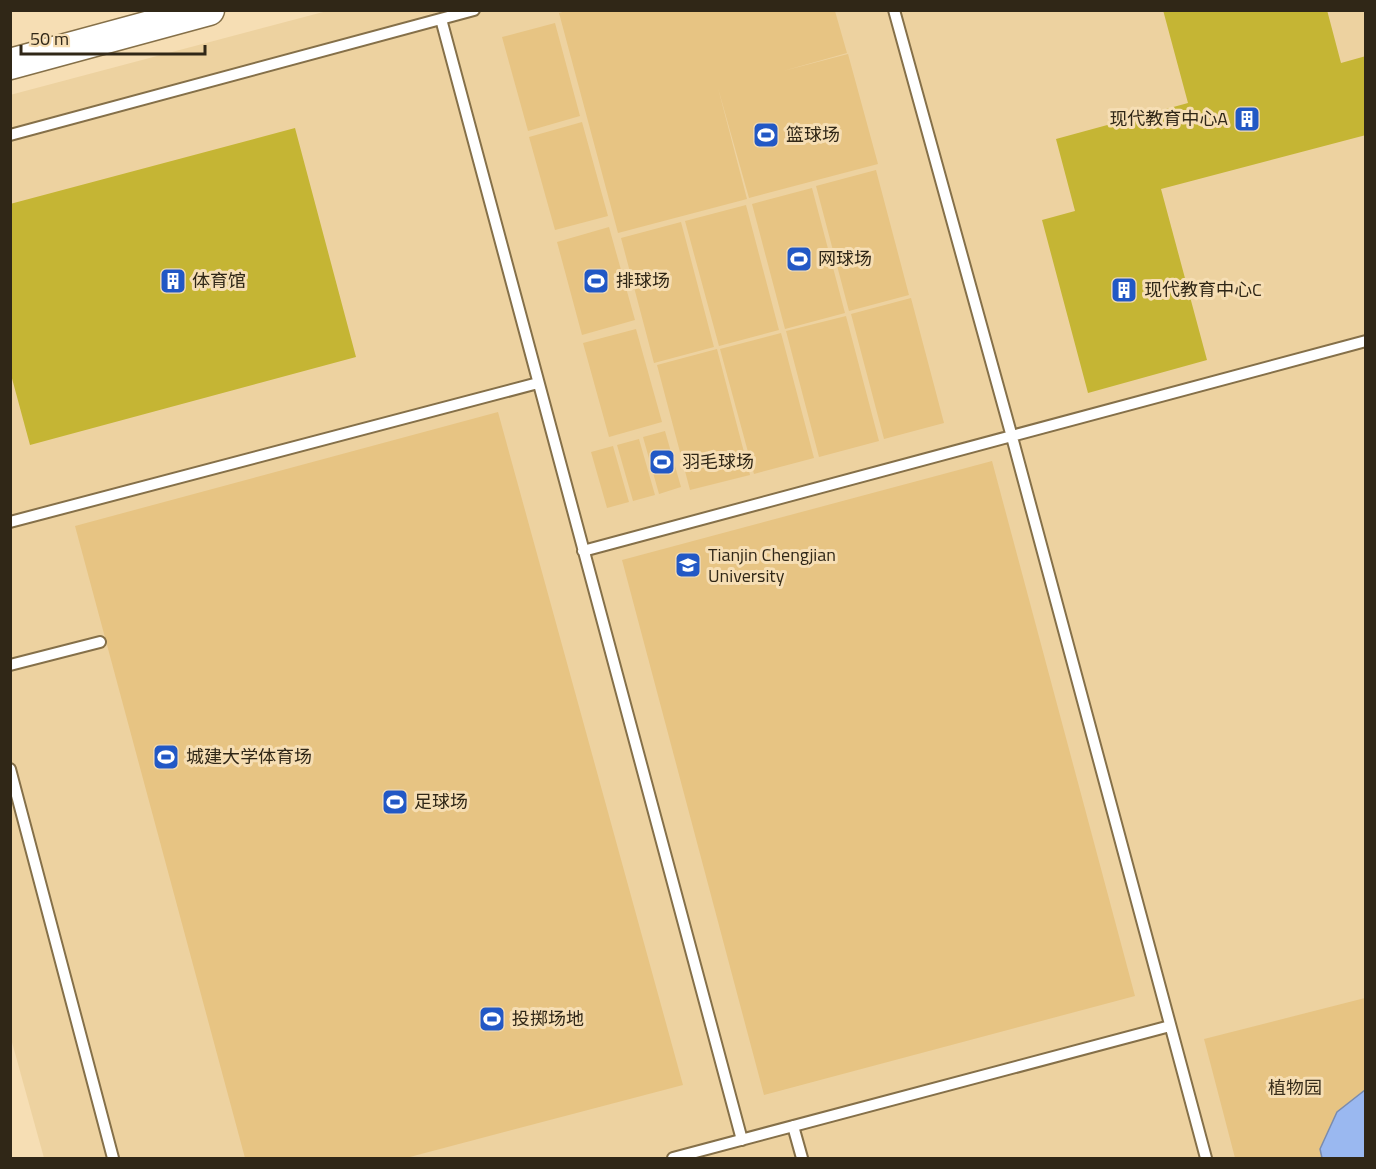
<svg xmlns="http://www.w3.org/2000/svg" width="1376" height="1169" font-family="'Titillium Web','Noto Sans SC',sans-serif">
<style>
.built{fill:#edd2a0}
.green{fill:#e7c483}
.water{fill:#9ab8f0;stroke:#7a8caf;stroke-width:1.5}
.building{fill:#c5b534}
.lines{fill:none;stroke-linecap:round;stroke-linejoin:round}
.lane-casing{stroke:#857049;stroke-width:14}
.secondary-casing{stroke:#857049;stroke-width:33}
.lane{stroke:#fff;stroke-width:10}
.secondary{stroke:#fff;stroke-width:30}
.labels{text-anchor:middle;stroke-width:6;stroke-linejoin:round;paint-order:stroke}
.poi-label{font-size:18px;fill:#302717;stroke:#f6deb4;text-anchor:start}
.park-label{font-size:18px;fill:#382d1a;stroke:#f6deb4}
</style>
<rect width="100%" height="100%" fill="#f6deb4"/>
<path class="built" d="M327 11H1365V1158H44L10 1035V95Z"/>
<path class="green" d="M569 10 835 11 847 53 783 71 848 54 878 164 749 198 718 88 747 199 618 233 559 13Z
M555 23 580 116 528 131 502 37Z
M582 122 608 216 555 230 529 137Z
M876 170 909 295 849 311 816 186Z
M812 188 845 313 785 329 752 204Z
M746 205 779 330 719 346 685 221Z
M681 222 714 347 654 363 621 238Z
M609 227 635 320 582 335 557 242Z
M911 298 944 423 884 439 851 314Z
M846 316 879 441 819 457 786 331Z
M636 329 662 422 609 437 583 343Z
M781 333 814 458 754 474 720 349Z
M717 349 750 475 690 490 657 365Z
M498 412 683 1085 406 1158H245L75 526Z
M665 431 681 487 659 494 643 437Z
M639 439 655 495 633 501 617 445Z
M613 446 629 502 607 508 591 452Z
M992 461 1135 996 764 1095 622 560Z
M1365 998V1158H1235L1204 1039Z"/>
<path class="water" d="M1365 1090V1158H1322L1320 1149 1337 1112Z"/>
<path class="building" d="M1163 10H1327L1341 63 1366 56V135L1161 189 1207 360 1088 393 1042 220 1075 211 1056 139 1188 103Z
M295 128 356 357 30 445 10 371V204Z"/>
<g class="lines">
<g class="lane-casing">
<path id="lane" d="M894 10 1012 437 1206 1158
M441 19 742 1140
M10 135 474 10
M10 522 538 383
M583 551 1366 341
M10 665 100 642
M10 769 113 1158
M793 1126 802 1158
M673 1158 1170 1026"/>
</g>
<g class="secondary-casing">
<path id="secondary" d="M10 64 209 10"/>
</g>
<use href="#lane" class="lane"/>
<use href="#secondary" class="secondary"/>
</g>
<defs>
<g id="building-square" transform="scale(1.35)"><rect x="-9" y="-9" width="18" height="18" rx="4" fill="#2258c5" stroke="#f6deb4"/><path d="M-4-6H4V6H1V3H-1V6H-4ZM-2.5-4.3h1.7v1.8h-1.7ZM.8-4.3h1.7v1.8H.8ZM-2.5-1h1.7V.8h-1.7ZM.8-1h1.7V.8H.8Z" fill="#fff"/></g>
<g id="stadium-square" transform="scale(1.35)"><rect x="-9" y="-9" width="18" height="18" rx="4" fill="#2258c5" stroke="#f6deb4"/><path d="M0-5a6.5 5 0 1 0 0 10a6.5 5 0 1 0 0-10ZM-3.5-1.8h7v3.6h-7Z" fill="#fff"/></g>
<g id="university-square" transform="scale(1.35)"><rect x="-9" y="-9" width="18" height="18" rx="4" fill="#2258c5" stroke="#f6deb4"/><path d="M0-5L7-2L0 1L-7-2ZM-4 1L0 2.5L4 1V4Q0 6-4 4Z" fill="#fff"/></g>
</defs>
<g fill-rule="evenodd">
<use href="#building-square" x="1247" y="119"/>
<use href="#stadium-square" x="766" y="135"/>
<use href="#stadium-square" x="799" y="259"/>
<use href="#building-square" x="173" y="281"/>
<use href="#stadium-square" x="596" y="281"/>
<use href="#building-square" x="1124" y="290"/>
<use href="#stadium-square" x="662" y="462"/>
<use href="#university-square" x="688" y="565"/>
<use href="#stadium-square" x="166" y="757"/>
<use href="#stadium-square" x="395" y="802"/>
<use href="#stadium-square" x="492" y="1019"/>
</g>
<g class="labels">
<g class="poi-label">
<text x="1228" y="125" text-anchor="end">现代教育中心A</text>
<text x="786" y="141">篮球场</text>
<text x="818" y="265">网球场</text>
<text x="192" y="287">体育馆</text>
<text x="616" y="287">排球场</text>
<text x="1144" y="296">现代教育中心C</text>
<text x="682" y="468">羽毛球场</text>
<text x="708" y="561">Tianjin Chengjian<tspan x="708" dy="21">University</tspan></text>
<text x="186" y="763">城建大学体育场</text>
<text x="414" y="808">足球场</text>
<text x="512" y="1025">投掷场地</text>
</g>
<g class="park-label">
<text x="1295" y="1094">植物园</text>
</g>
</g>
<rect width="1376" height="1169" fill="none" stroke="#302717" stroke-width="24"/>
<path d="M21 45v9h184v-9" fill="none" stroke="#302717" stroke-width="3"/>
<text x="30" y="45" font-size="18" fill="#302717" stroke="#f6deb4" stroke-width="4.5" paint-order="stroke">50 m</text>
</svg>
